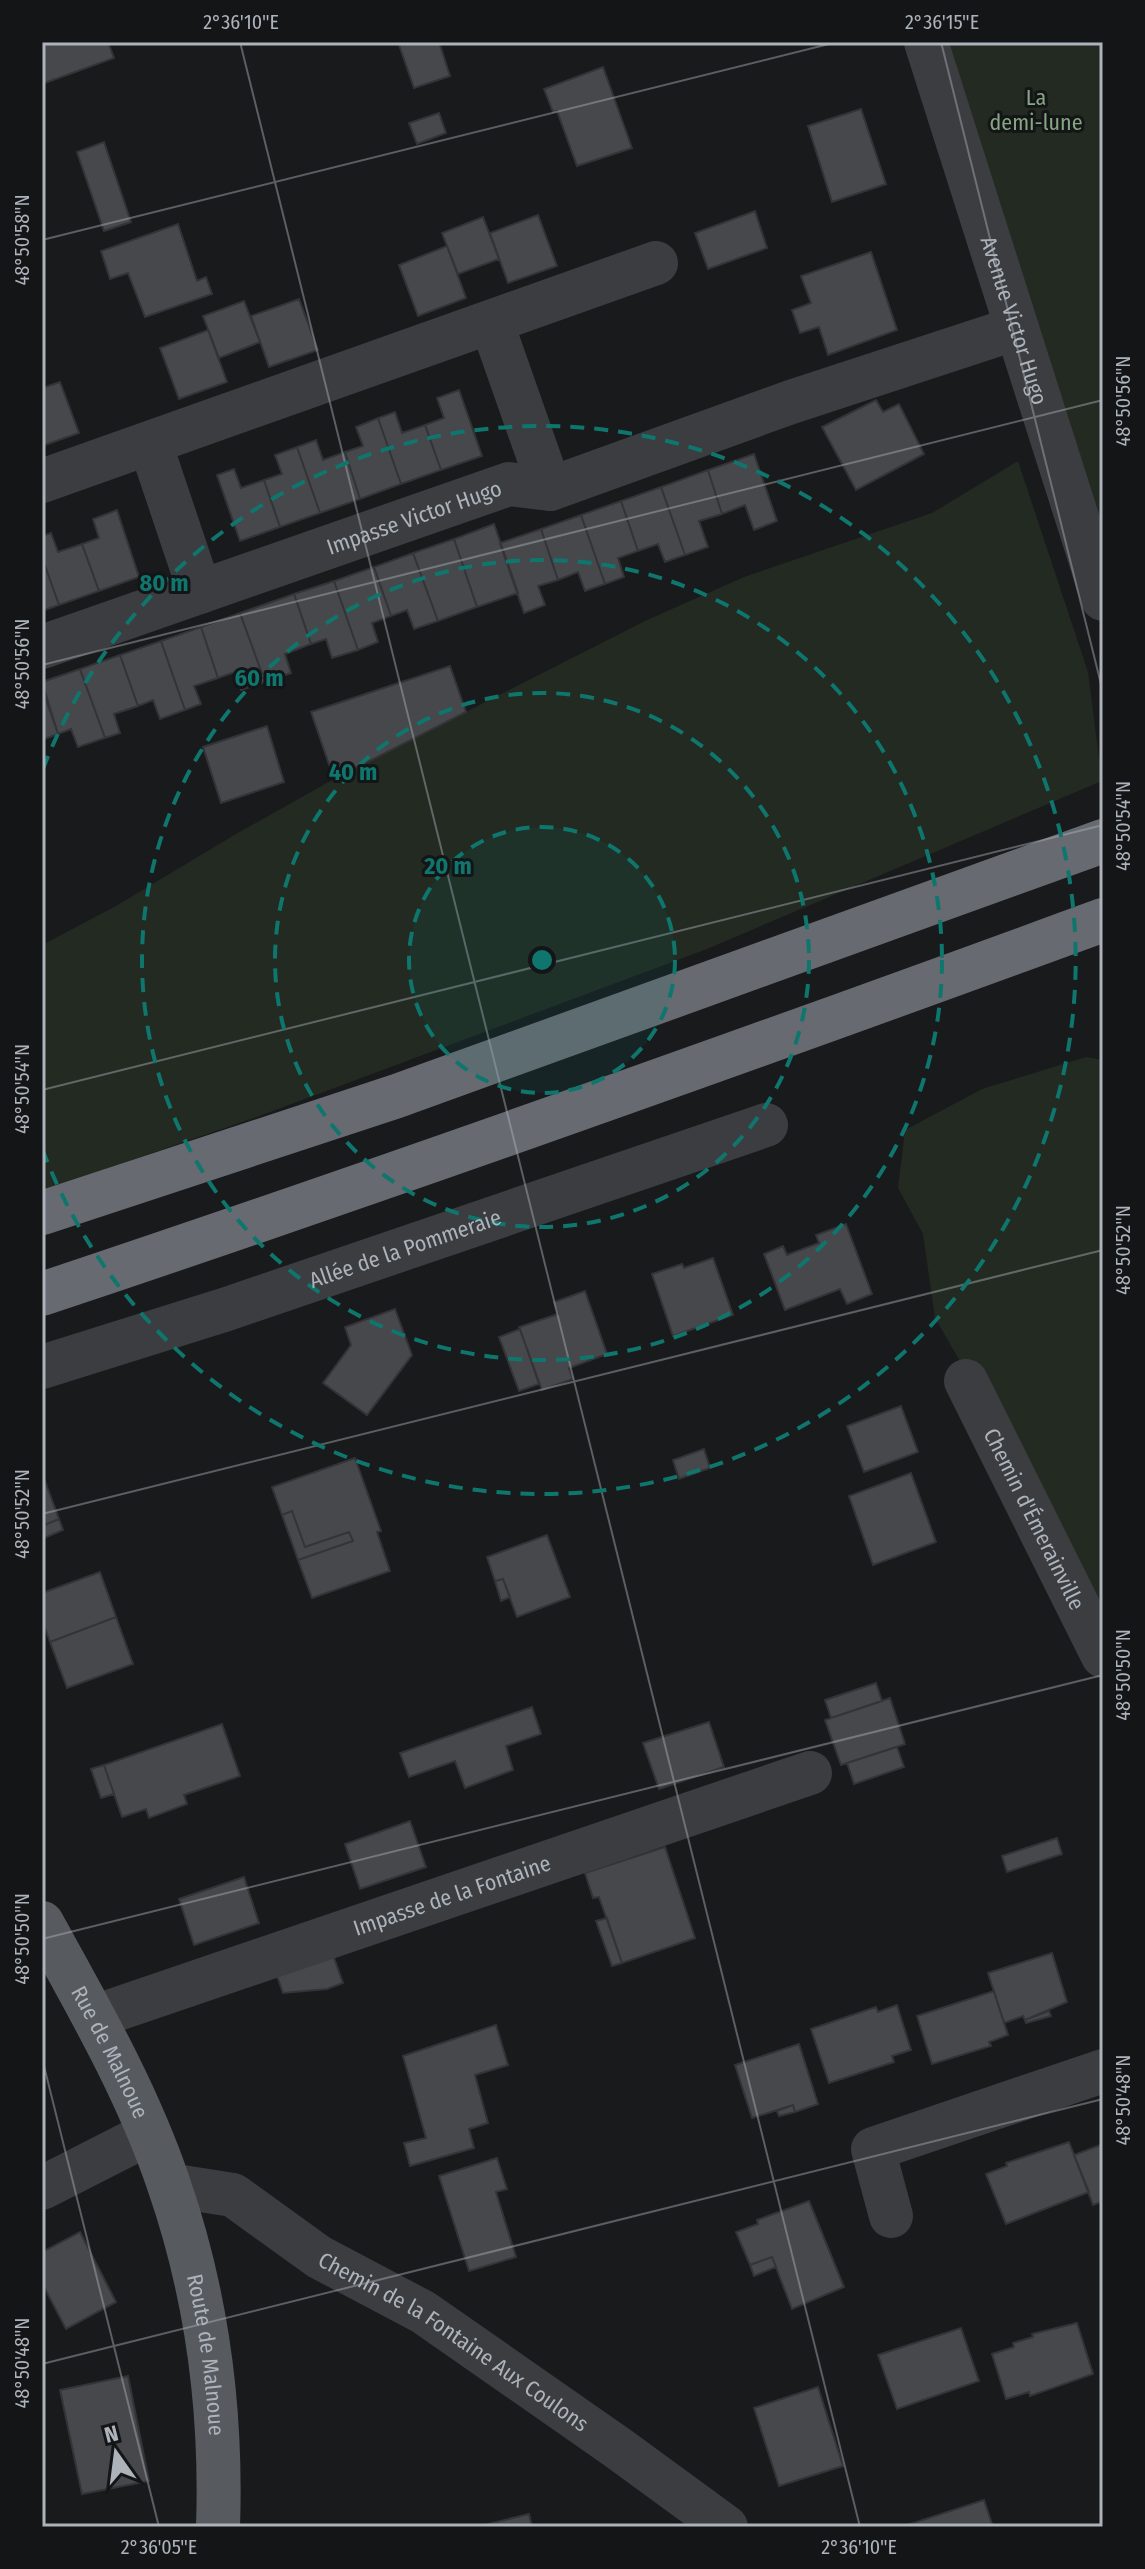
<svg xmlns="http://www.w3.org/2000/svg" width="1145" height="2569" font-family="'Fira Sans Condensed',sans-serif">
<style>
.green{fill:#222a21}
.building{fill:#46484c;stroke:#343438;stroke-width:2}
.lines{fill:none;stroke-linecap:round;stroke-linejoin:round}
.minor{stroke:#3b3d41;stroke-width:44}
.major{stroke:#575a5f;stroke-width:44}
.highway{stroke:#676b71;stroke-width:44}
.ticks{fill:none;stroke:#acb3bb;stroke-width:2;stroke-opacity:0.45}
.ring{fill:none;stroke:#0f766e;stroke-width:4;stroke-dasharray:14 10}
.labels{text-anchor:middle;stroke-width:6;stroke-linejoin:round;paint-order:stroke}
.park-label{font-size:22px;fill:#88a584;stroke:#141517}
.street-label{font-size:22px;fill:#acb3bb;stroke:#141517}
.centre{fill:#0f766e;stroke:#141517;stroke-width:4}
.ring-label{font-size:24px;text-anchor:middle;font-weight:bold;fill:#0f766e;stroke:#141517;stroke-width:6;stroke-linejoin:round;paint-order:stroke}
.neatline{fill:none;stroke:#acb3bb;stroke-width:3}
.ticks-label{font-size:20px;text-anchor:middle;fill:#acb3bb}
</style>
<rect width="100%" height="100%" fill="#191a1c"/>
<path class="green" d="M944 42H1103V543Z
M1018 461 1088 672 1102 781 707 949 251 1119 42 1191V945L116 906 236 834 334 779 647 620 744 577 932 513Z
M1086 1057 1103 1060V1604L1080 1585 1033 1487 935 1318 923 1234 898 1188 905 1130 982 1089Z"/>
<path class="building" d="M42 42H108L114 58 42 84Z
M398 42H439L450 76 414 88Z
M603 67 632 148 577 166 557 111 553 112 544 89Z
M861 109 886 184 832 202 808 126Z
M439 113 446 133 417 144 409 123Z
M104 142 131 222 104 231 77 152Z
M755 211 767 248 708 269 695 233Z
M538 215 557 266 508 283 490 233Z
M483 217 499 259 458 274 442 233Z
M178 224 197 281 206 277 212 294 145 317 128 273 110 279 101 251Z
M447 246 466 298 418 316 399 265Z
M871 252 897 330 828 355 819 327 800 333 792 310 811 303 801 276Z
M299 299 318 350 269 367 251 316Z
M244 301 260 342 219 358 203 316Z
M208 330 227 382 179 399 160 348Z
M60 382 79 433 42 446V388Z
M459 390 482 456 441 470 425 425 444 418 437 398Z
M876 400 883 412 899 404 924 454 856 490 822 427Z
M395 412 402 433 425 425 441 470 401 484 378 418Z
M378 418 401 484 360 499 345 452 363 446 356 427Z
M316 440 323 460 345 452 360 499 320 513 297 447Z
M297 447 320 513 280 527 264 480 282 474 275 455Z
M754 454 777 521 754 530 745 505 722 514 708 470Z
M234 469 241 488 264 480 280 527 240 541 217 475Z
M708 470 722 514 699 521 708 547 685 555 661 487Z
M661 487 685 555 665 562 658 544 638 551 621 501Z
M621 501 638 551 618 558 624 577 605 584 581 515Z
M117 510 139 577 99 591 82 544 99 538 93 519Z
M581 515 605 584 585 591 578 572 558 580 541 529Z
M494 524 518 593 477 607 454 539Z
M541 529 558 580 538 586 545 605 524 613 500 543Z
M51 533 58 552 82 544 99 591 59 605 42 557V536Z
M454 539 477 607 438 621 413 553Z
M413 553 438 621 414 629 407 610 391 616 374 567Z
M42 557 59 605 42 611Z
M374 567 391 616 372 623 378 642 358 650 334 581Z
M334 581 358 650 332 658 326 639 311 644 294 594Z
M294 594 311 644 285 654 291 673 265 682 240 613Z
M240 613 265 682 241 690 235 672 218 678 201 627Z
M201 627 218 678 194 686 201 704 185 710 161 641Z
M161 641 185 710 160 719 153 700 138 706 120 655Z
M120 655 138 706 114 714 120 733 105 738 80 669Z
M450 666 466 712 334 779 311 712Z
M80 669 105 738 78 747 71 729 58 734 42 682Z
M42 688 58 734 42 740Z
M267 726 284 782 221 803 203 747Z
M846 1224 872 1294 847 1304 840 1289 785 1310 764 1254 783 1246 787 1255 819 1243 816 1235Z
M713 1258 733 1315 673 1336 652 1274 682 1264 684 1268Z
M585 1291 607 1354 569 1368 573 1379 542 1390 519 1327 558 1314 554 1302Z
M395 1309 412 1355 367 1415 323 1383 351 1345 345 1327Z
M520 1329 539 1384 519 1391 499 1337Z
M901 1406 918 1452 864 1472 847 1426Z
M704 1449 710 1468 679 1479 673 1460Z
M355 1458 381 1531 377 1532 390 1571 312 1598 298 1560 353 1541 349 1532 305 1547 292 1511 282 1515 272 1487Z
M42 1473 59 1519 42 1526Z
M911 1473 936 1542 873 1565 849 1496Z
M292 1511 305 1547 349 1532 353 1541 298 1560 282 1515Z
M59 1519 63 1530 42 1539V1526Z
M547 1535 570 1597 517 1617 503 1579 495 1581 487 1557Z
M100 1572 116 1617 50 1642 42 1620V1593Z
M503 1579 510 1597 501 1601 495 1581Z
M116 1617 133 1664 67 1688 50 1642Z
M876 1683 882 1701 831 1718 825 1700Z
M890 1698 905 1744 841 1765 825 1720Z
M532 1707 541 1734 506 1746 513 1770 465 1788 455 1761 409 1777 400 1753Z
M709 1722 724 1767 659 1789 643 1743Z
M222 1724 240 1776 184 1795 187 1804 149 1818 146 1809 122 1817 104 1765Z
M897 1747 904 1767 854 1784 847 1763Z
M104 1765 114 1794 101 1798 91 1769Z
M410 1821 426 1867 360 1889 345 1844Z
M1057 1838 1062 1854 1007 1872 1002 1856Z
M665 1847 695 1938 622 1963 599 1897 593 1898 585 1873Z
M244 1877 259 1923 194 1945 179 1899Z
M607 1918 622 1963 612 1966 596 1921Z
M1052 1953 1067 2002 1025 2020 1023 2016 1004 2023 988 1973Z
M333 1955 343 1983 327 1989 283 1993 276 1973Z
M994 1991 1008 2035 989 2042 991 2046 932 2064 917 2016Z
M897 2005 911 2050 892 2056 894 2062 829 2083 811 2029 876 2007 878 2012Z
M1049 2011 1051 2016 1026 2023 1025 2020Z
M496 2025 508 2065 475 2075 488 2123 469 2129 474 2148 410 2166 404 2143 426 2138 403 2056Z
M799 2044 818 2104 795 2112 793 2105 752 2118 735 2065Z
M793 2105 795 2112 779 2116 777 2111Z
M1069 2142 1089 2192 1006 2224 986 2174 1007 2166 1006 2163Z
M1103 2144V2201L1093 2205 1074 2155Z
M497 2158 507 2189 496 2192 516 2257 469 2271 439 2176Z
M809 2201 844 2287 792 2309 772 2257 750 2265 736 2232 758 2224 757 2220Z
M80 2232 116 2302 66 2329 42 2283V2252Z
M772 2257 776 2267 754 2276 750 2265Z
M1077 2323 1093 2374 1030 2396 1029 2392 1006 2399 992 2354 1014 2347 1013 2343 1033 2337 1032 2334Z
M961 2328 979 2381 897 2409 878 2355Z
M128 2376 149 2481 82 2494 60 2390Z
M818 2387 843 2466 779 2486 754 2408Z
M984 2500 993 2527H908L907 2525Z
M529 2514 532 2527H476Z"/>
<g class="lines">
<g class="minor">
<path id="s1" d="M926 42 1103 599"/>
<path d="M498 341 550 489"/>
<path d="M156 461 200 592"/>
<path d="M42 481 656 263"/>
<path id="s2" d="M42 647 509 484 550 489 791 402 1017 328"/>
<path id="s3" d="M42 1367 227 1309 766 1125"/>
<path id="s4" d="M966 1381 1103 1656"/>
<path id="s5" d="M94 2017 810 1773"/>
<path id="s6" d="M169 2185 233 2195 319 2257 423 2312 618 2448 726 2527"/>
<path d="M42 2188 148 2134"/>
<path d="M891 2216 873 2149 1103 2071"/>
</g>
<path class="major" id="s7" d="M42 1923C89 2008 138 2093 169 2185 207 2295 222 2411 218 2527"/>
<path class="highway" d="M42 1213 397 1096 1103 841
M42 1294C398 1175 751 1049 1103 920"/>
</g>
<path class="ticks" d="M240 42 860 2527M941 42 1103 692M42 240 837 42M42 665 1103 400M42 1090 1103 825M42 1514 1103 1250M42 1939 1103 1675M42 2058 159 2527M42 2364 1103 2099M1091 2527 1103 2524"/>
<circle cx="542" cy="960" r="133" fill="#0f766e" fill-opacity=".12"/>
<g class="ring">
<circle cx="542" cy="960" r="133"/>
<circle cx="542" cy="960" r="267"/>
<circle cx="542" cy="960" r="400"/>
<path d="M43 769A534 534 0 1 1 43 1151"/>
</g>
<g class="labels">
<g class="park-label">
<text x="1036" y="105">La<tspan x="1036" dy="25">demi-lune</tspan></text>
</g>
<g class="street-label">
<text dy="8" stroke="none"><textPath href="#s1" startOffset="292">Avenue Victor Hugo</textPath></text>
<text dy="8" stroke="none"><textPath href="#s2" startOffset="394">Impasse Victor Hugo</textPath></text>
<text dy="8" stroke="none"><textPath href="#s3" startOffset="382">Allée de la Pommeraie</textPath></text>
<text dy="8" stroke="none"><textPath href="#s4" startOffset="154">Chemin d'Émerainville</textPath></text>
<text dy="8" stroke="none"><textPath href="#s5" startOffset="378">Impasse de la Fontaine</textPath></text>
<text dy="8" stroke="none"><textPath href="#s7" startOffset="146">Rue de Malnoue</textPath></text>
<text dy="8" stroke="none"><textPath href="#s6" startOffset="330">Chemin de la Fontaine Aux Coulons</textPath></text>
<text dy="8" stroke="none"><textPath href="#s7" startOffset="466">Route de Malnoue</textPath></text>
</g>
</g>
<circle cx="542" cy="960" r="12" class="centre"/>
<g class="ring-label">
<text x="164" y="591">80 m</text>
<text x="259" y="686">60 m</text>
<text x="353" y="780">40 m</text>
<text x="448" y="874">20 m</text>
</g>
<rect width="1145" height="2569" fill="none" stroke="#141517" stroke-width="88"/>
<g transform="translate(116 2453) rotate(346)" stroke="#141517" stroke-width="6" paint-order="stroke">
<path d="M0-6L14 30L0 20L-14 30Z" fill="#acb3bb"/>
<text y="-12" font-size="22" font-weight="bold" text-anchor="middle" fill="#acb3bb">N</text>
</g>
<rect x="44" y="44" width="1057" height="2481" class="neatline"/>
<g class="ticks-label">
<text x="241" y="29">2°36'10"E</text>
<text x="942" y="29">2°36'15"E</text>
<text transform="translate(22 240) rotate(-90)" y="7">48°50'58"N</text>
<text transform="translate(1123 401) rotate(-90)" y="7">48°50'56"N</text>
<text transform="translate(22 664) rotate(-90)" y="7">48°50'56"N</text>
<text transform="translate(1123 826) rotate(-90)" y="7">48°50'54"N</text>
<text transform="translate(22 1089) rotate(-90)" y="7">48°50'54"N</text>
<text transform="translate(1123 1250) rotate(-90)" y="7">48°50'52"N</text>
<text transform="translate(22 1514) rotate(-90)" y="7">48°50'52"N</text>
<text transform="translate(1123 1675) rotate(-90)" y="7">48°50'50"N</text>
<text transform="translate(22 1939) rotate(-90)" y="7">48°50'50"N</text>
<text transform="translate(1123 2100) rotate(-90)" y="7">48°50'48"N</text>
<text transform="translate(22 2363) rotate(-90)" y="7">48°50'48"N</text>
<text x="159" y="2554">2°36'05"E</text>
<text x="859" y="2554">2°36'10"E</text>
</g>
</svg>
